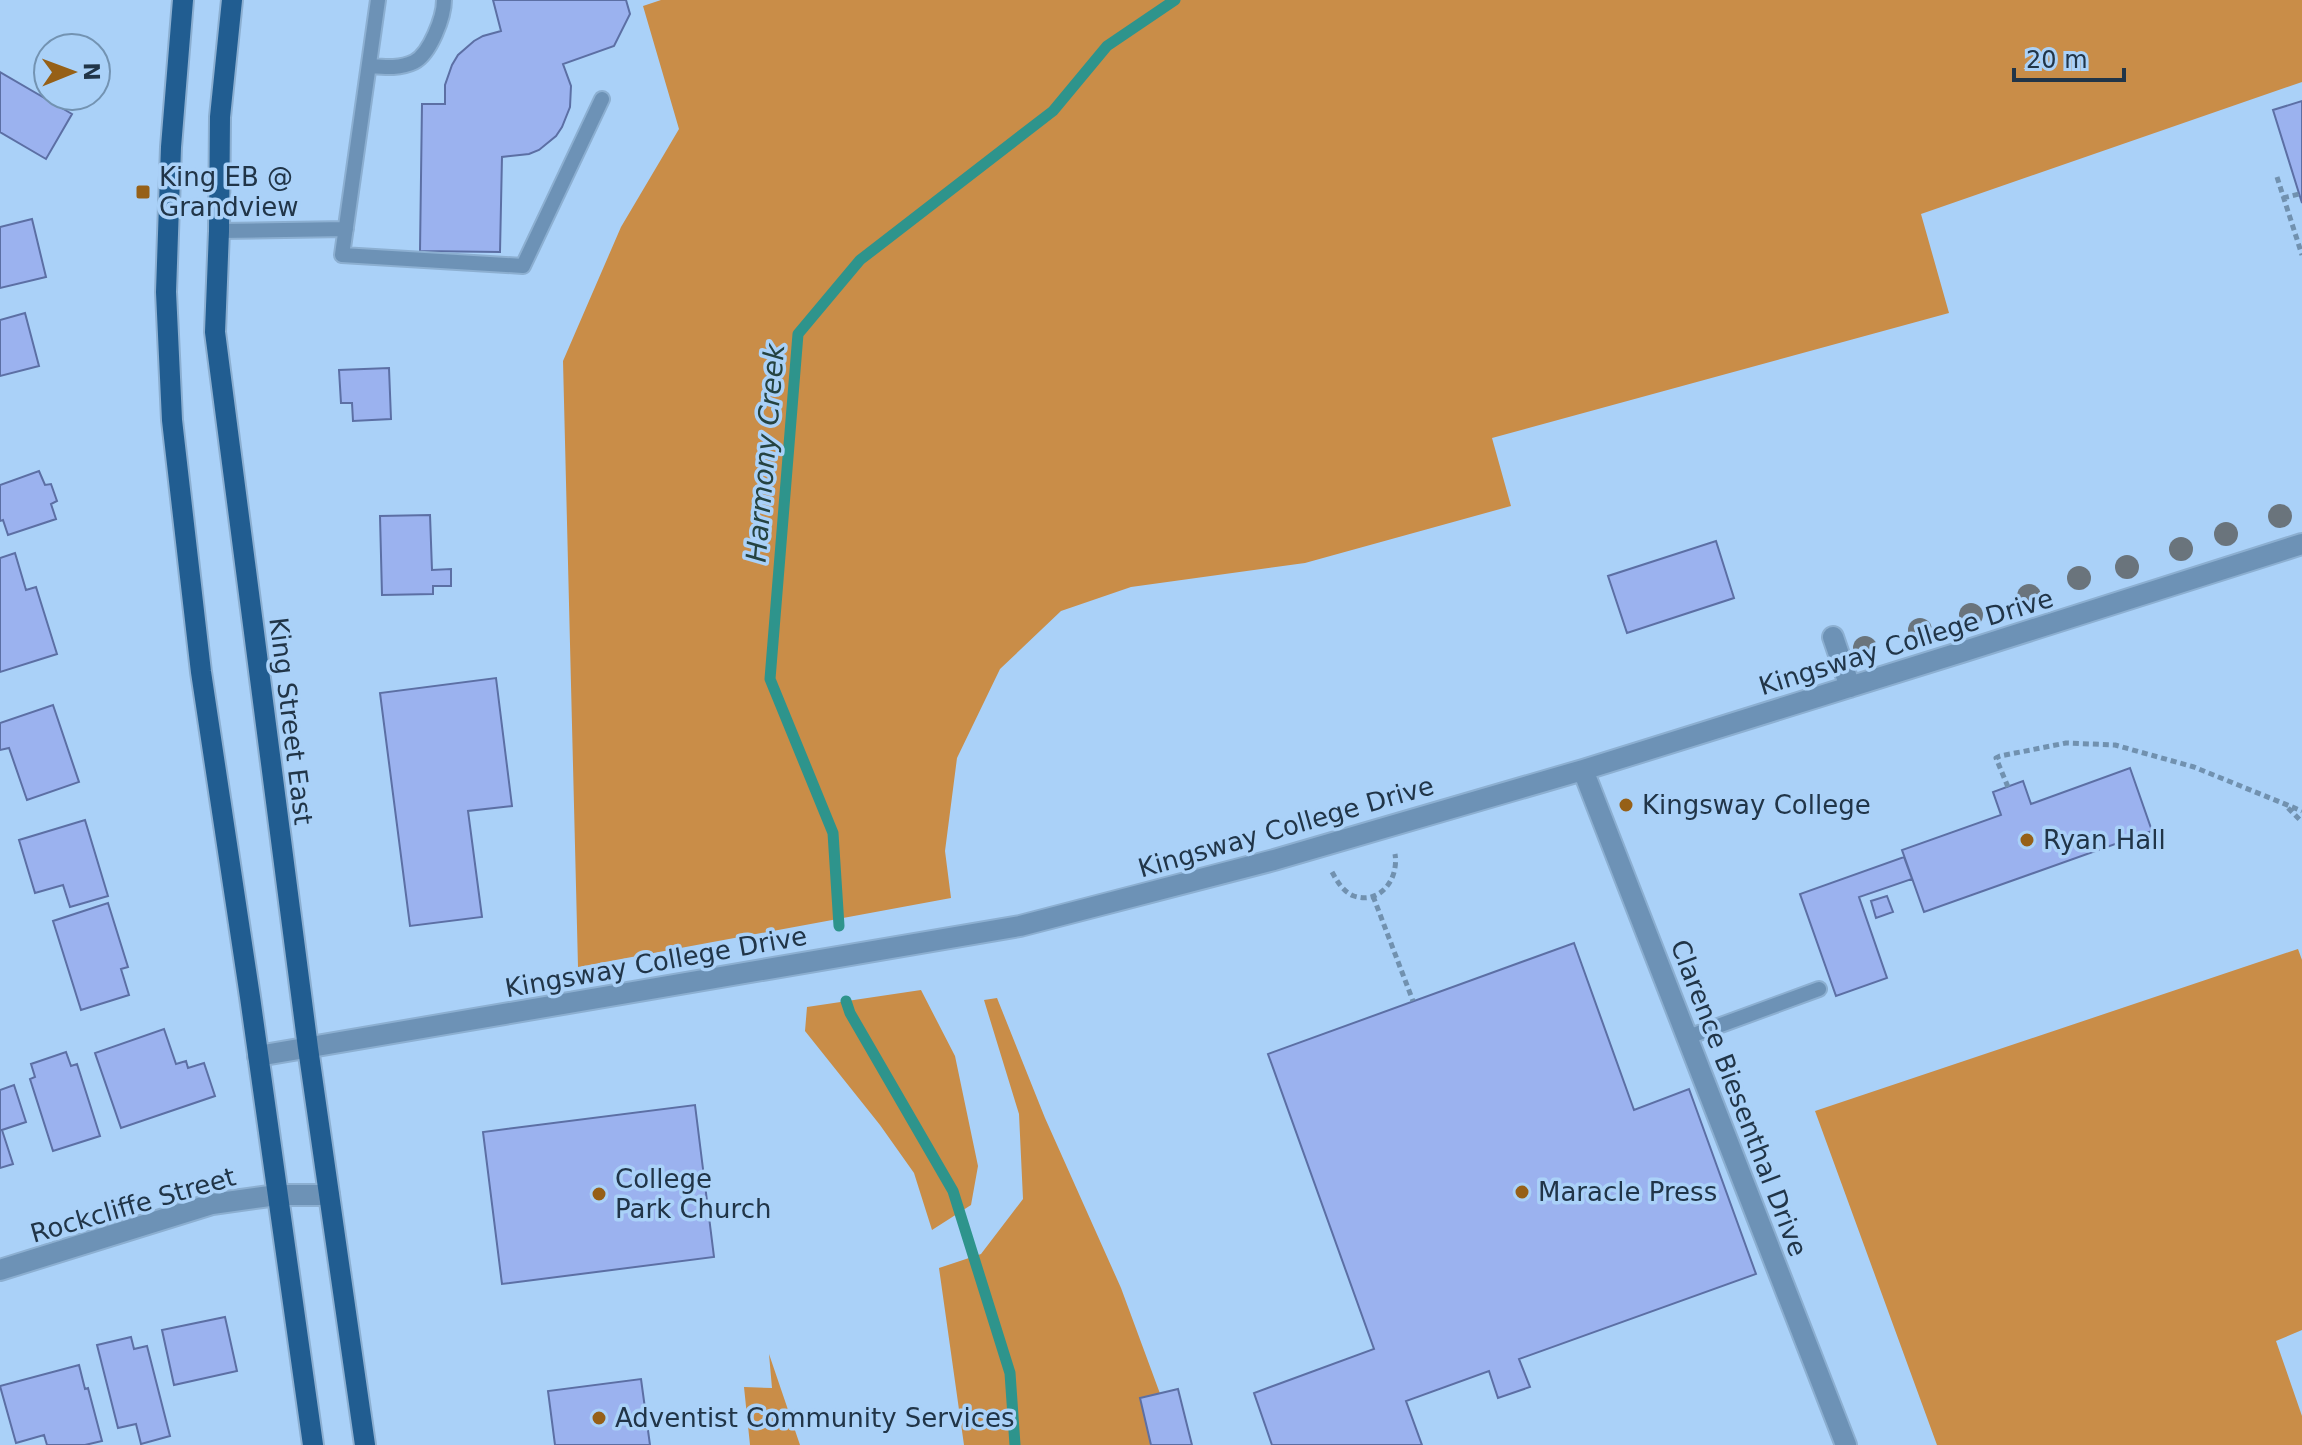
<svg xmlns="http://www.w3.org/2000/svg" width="2302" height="1445" font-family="'DejaVu Sans',sans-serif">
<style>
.green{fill:#c98d48}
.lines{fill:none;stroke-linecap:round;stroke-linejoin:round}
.stream{stroke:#2e948c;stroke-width:11}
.building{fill:#9bb2ef;stroke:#5c6fa4;stroke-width:2}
.lane-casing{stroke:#8cafd1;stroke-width:18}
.street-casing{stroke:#8cafd1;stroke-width:24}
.primary-casing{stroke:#8cafd1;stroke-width:24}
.path{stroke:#7191af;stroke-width:5;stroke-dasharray:6 4;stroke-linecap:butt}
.lane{stroke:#6d92b6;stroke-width:14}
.street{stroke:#6d92b6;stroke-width:20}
.primary{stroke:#215d91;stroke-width:20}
.tree{fill:#6a747c}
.poi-dot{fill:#966017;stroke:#aad1f8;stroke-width:3}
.labels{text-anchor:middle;stroke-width:7;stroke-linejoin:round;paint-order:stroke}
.poi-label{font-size:26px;fill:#213548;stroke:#aad1f8;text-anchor:start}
.street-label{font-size:26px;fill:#213548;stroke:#aad1f8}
.water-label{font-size:28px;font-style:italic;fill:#254341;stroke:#aad1f8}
</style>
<rect width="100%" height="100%" fill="#aad1f8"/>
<path class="green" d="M661 0H2302V82L1921 214 1949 313 1492 438 1511 506 1305 563 1131 587 1061 611 1000 669 957 758 945 851 951 898 578 967 563 361 621 227 679 129 643 6Z
M2298 949 2302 960V1330L2276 1341 2302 1416V1445H1937L1815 1111Z
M921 990 955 1056 978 1166 971 1205 932 1230 914 1173 880 1125 805 1031 807 1007Z
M997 998 1045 1118 1121 1288 1179 1445H964L939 1268 981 1254 1023 1199 1019 1114 984 1000Z
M769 1354 800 1445H750L744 1387 772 1388Z"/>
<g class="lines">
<path class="stream" d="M839 926 833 833 770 679 798 334 860 260 1053 111 1107 46 1175 0
M846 1001 850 1013 953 1191 1010 1373 1015 1445"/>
</g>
<path class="building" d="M493 0H626L630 14 614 46 563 64 571 86 570 107 562 127 556 136 539 150 529 154 502 157 500 252 420 251 422 104H445V85L452 65 458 55 474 41 483 36 501 31Z
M0 72 72 114 46 159 0 132Z
M2302 101V203L2273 110Z
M32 219 46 277 0 288V227Z
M25 313 39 366 0 376V320Z
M389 368 391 419 353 421 352 403H341L339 370Z
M39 471 45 485 51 484 57 501 51 504 56 519 8 535 3 520 0 521V485Z
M430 515 432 570 451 569V586H433V594L382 595 380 516Z
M1716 541 1734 598 1627 633 1608 576Z
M15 553 26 590 36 587 57 654 0 672V558Z
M496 678 512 806 468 811 482 917 410 926 380 693Z
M53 705 79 782 27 800 9 748 0 750V723Z
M2130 768 2152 831 1924 912 1902 850 2001 815 1993 792 2023 781 2031 804Z
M85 820 108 896 70 907 63 885 35 893 19 840Z
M1904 857 1912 879 1859 897 1887 978 1836 996 1800 894Z
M1887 896 1893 912 1876 918 1871 901Z
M108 903 128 967 121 969 129 995 81 1010 53 921Z
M1574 943 1634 1110 1689 1089 1756 1274 1519 1359 1530 1387 1498 1398 1489 1371 1406 1401 1422 1445H1272L1254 1393 1374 1349 1268 1054Z
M164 1029 176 1064 186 1061 188 1068 204 1063 215 1096 121 1128 95 1053Z
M66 1052 71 1066 77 1064 100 1136 53 1151 30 1079 35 1077 31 1064Z
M14 1085 26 1122 2 1130 13 1164 0 1168V1090Z
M695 1105 714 1257 502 1284 483 1132Z
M225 1317 237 1371 174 1385 162 1330Z
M131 1337 134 1349 147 1346 170 1436 141 1444 136 1424 118 1428 97 1345Z
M79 1365 85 1389 88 1388 102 1441 85 1445H47L44 1435 16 1443 0 1386Z
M641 1379 650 1445H555L548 1391Z
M1178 1389 1192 1445H1151L1140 1398Z"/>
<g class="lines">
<g class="lane-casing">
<path id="lane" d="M378 0 342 255 523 266 602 99
M369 66C383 67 400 69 414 62 430 54 444 17 444 0
M219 231 346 229
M1688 1037 1819 989"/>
</g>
<g class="street-casing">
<path id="street" d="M1833 637 1850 687
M1583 770 1846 1445
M258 1056 1020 926 1274 860 1583 770 1965 651 2302 544
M0 1270 212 1204 277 1195H329"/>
</g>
<g class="primary-casing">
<path id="primary" d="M183 0 171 147 166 292 172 420 201 672 250 997 313 1445
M232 0 220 117 219 231 215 332 308 1048 365 1445"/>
</g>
<path class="path" d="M2277 177 2302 255
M2283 198 2299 194
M2008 787 1996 758 2000 756 2066 743 2115 745 2194 767 2302 811
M2288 808 2302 822
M1332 872C1337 881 1343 892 1354 896 1381 905 1399 878 1395 854
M1373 896 1413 1001"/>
<use href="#lane" class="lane"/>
<use href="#street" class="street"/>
<use href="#primary" class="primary"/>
</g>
<g class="tree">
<circle cx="2280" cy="516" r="12"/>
<circle cx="2226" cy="534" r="12"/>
<circle cx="2181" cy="549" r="12"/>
<circle cx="2127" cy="567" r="12"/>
<circle cx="2079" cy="578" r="12"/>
<circle cx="2029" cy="596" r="12"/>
<circle cx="1971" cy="615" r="12"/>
<circle cx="1920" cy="630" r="12"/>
<circle cx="1865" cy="648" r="12"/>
</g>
<g class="poi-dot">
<rect x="135" y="184" width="16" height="16" rx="4"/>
<circle cx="1626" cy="805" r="8"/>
<circle cx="2027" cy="840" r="8"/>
<circle cx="1522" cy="1192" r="8"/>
<circle cx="599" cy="1194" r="8"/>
<circle cx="599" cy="1418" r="8"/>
</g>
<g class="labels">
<g class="poi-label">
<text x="159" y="186">King EB @<tspan x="159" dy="30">Grandview</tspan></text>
<text x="1642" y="814">Kingsway College</text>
<text x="2043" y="849">Ryan Hall</text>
<text x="615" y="1188">College<tspan x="615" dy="30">Park Church</tspan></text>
<text x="1538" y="1201">Maracle Press</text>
<text x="615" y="1427">Adventist Community Services</text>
</g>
<g class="street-label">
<text transform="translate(1906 642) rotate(-17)" y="9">Kingsway College Drive</text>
<text transform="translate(291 721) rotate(83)" y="9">King Street East</text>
<text transform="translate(1286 827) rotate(-16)" y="9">Kingsway College Drive</text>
<text transform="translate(656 962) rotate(-10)" y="9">Kingsway College Drive</text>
<text transform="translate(1739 1098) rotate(69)" y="9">Clarence Biesenthal Drive</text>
<text transform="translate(133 1205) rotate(-16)" y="9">Rockcliffe Street</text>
</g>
<g class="water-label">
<text transform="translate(765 453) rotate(-85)" y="10">Harmony Creek</text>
</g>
</g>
<g transform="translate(72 72) rotate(89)"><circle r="38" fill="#aad1f8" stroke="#7393b2" stroke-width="2"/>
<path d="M0-6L14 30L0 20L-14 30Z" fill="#966017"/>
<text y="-12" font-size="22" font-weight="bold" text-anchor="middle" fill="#213548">N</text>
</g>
<path d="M2014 68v12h110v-12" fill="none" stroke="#213548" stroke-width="4"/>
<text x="2026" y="68" font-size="24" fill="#213548" stroke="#aad1f8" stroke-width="6" paint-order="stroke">20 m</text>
</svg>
